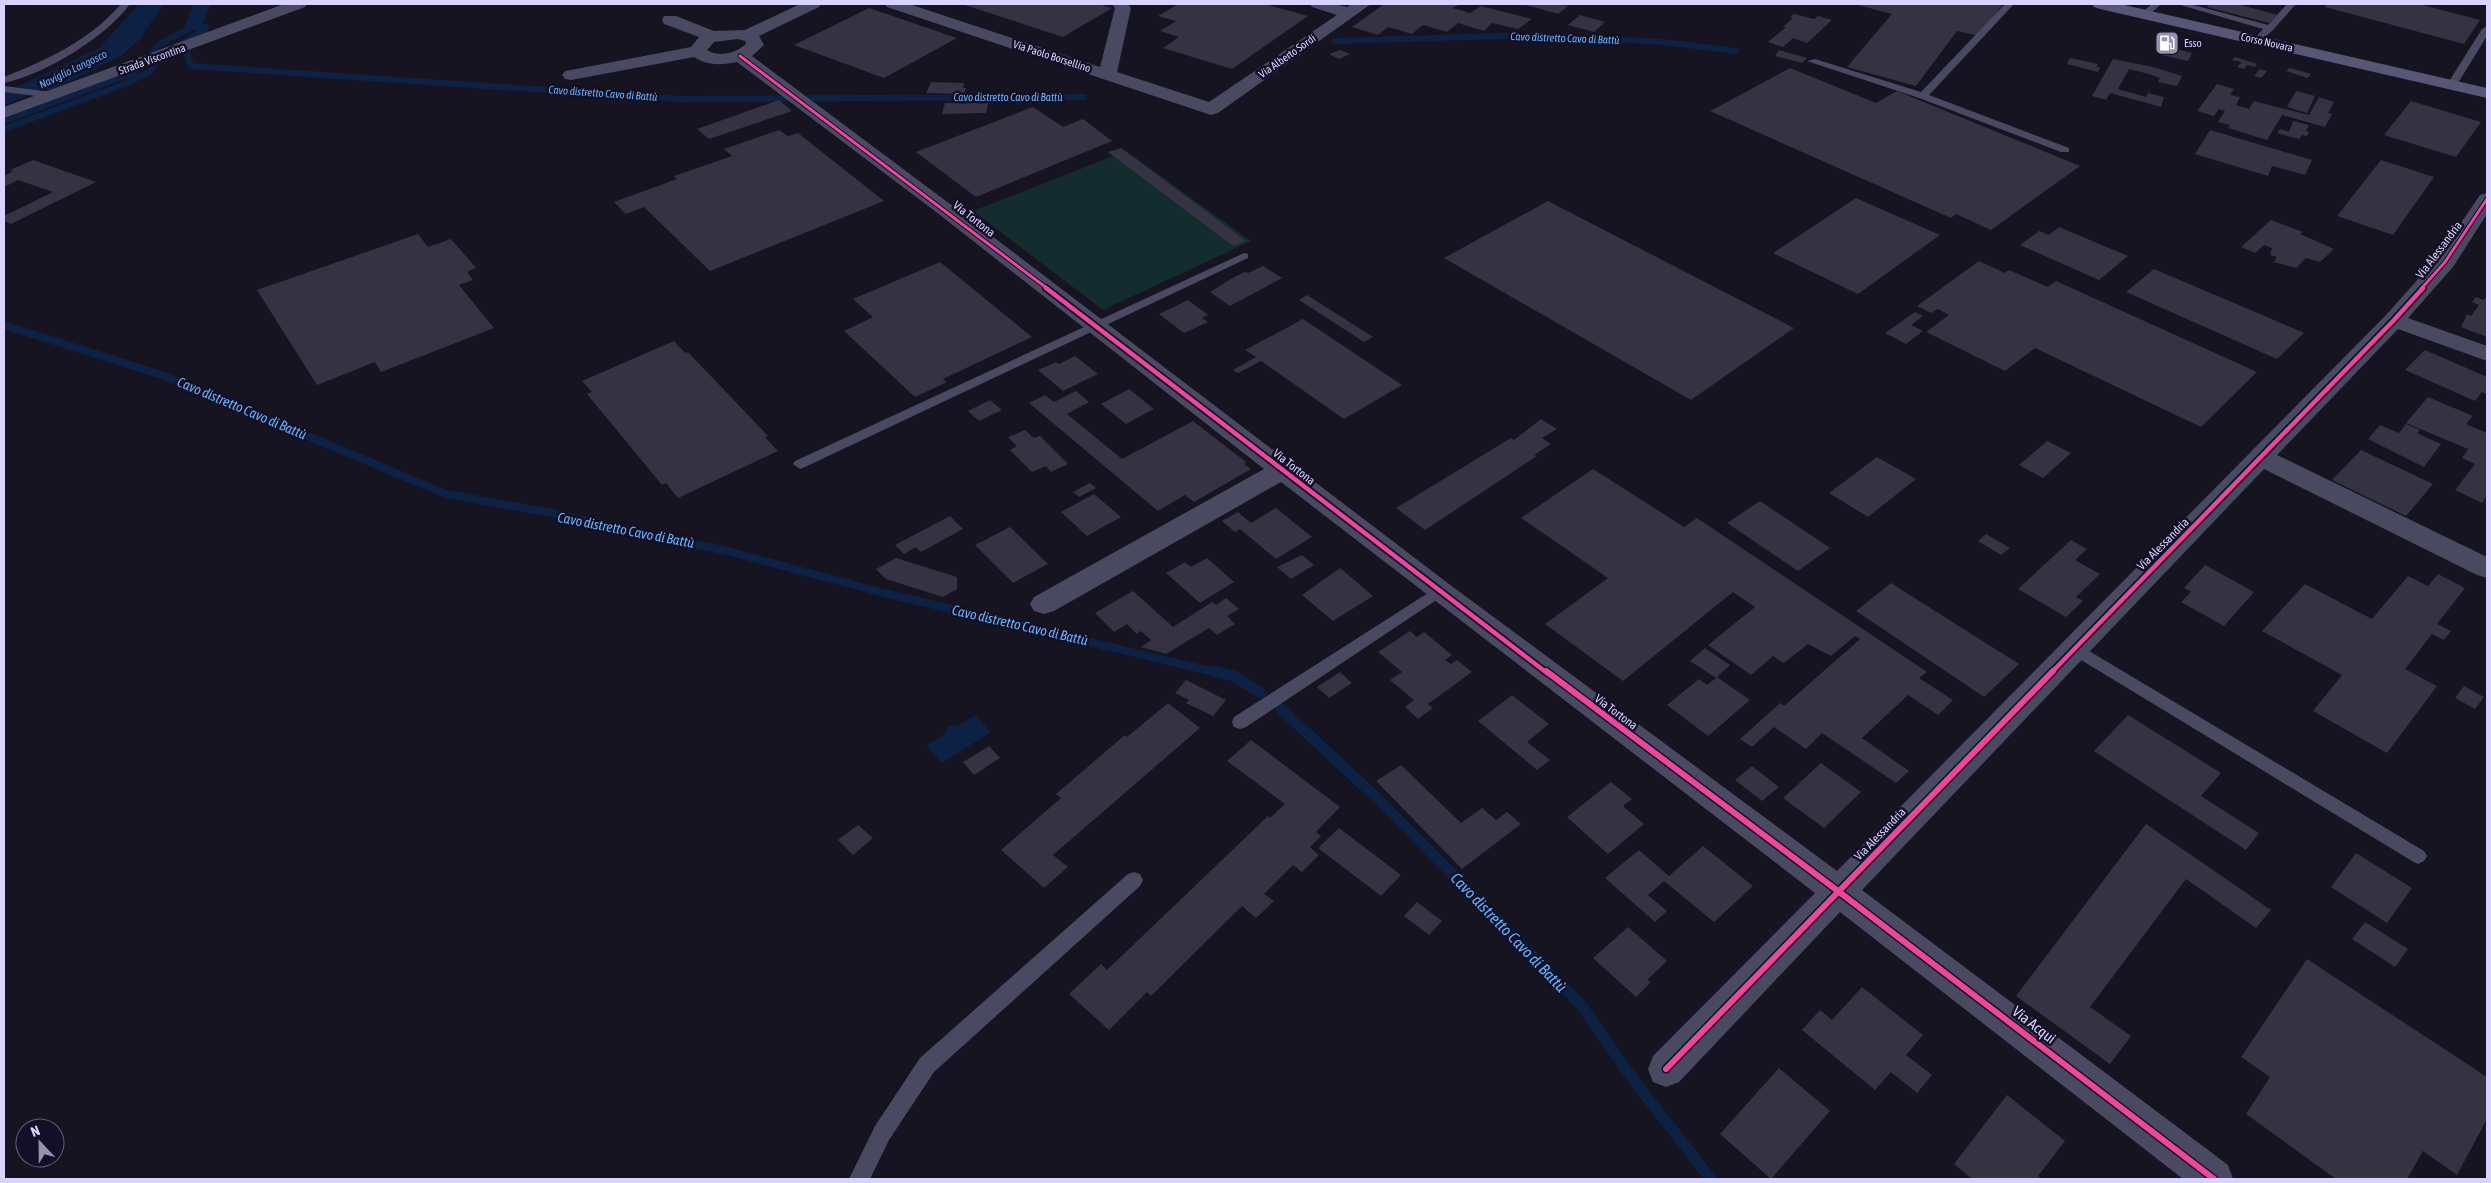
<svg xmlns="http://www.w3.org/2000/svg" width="2491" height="1183" font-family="'Asap Condensed',sans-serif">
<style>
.green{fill:#132c2d}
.water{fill:#0d2144}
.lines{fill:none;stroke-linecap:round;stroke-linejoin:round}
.stream-far2{stroke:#0d2144;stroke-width:6}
.stream-far1{stroke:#0d2144;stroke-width:8}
.stream{stroke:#0d2144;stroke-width:11}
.canal{fill:#0d2144;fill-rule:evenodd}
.building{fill:#343243}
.service{fill:#4a4962;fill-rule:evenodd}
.minor{fill:#4a4962;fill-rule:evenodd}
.secondary{fill:#575674;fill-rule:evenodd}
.cycleway-far2-casing{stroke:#130f26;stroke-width:5}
.cycleway-far1-casing{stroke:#130f26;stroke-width:8}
.cycleway-casing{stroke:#130f26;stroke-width:9}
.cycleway-far2{stroke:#ed469a;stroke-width:3}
.cycleway-far1{stroke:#ed469a;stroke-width:4.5}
.cycleway{stroke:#ed469a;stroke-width:6}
.labels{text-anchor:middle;stroke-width:5;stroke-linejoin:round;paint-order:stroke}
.far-water-label{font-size:11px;font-style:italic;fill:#62b6ff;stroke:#130f26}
.far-street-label{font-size:11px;fill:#d9d4ff;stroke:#130f26}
.far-poi-label{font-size:11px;fill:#d9d4ff;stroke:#130f26;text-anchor:start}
.street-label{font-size:12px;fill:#d9d4ff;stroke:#130f26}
.water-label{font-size:14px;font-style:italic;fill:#62b6ff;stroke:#130f26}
.near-street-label{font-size:15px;fill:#d9d4ff;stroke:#130f26}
.near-water-label{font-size:16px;font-style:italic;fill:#62b6ff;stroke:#130f26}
</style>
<rect width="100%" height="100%" fill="#161421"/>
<path class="green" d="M1126 151 1251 241 1103 310 973 211Z"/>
<path class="water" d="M139 4H164L138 41 121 56 51 90 16 87 99 48Z
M975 715 991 732 942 763 926 746 945 734 947 726H957Z"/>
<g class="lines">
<path class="stream-far2" d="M1334 41 1537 35 1664 42 1736 51
M4 121 133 73 160 44 194 26 206 27V29L184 42 180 49 188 55 191 66 683 99 1084 97
M4 129 125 84 151 71 162 53"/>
<path class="stream-far1" d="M4 325 165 376 446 494 552 513 723 550 884 593 1219 673"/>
<path class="stream" d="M1214 671 1234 676 1261 693
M1281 709 1377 798 1581 1005 1635 1082 1711 1179"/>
<path class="canal" d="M193 4H211L200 30H188L185 26Z
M71 65 78 67 81 71 78 75 4 105V92Z"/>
</g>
<path class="building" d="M962 4H1099L1112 8 1063 37Z
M1178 4H1265L1308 16 1232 69 1163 48 1179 37 1160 31 1176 21 1158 16Z
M1384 4H1460L1453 8 1470 13 1481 6 1532 19 1518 29 1492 23 1484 31 1458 23 1447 32 1423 25 1412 34 1388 27 1378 35 1352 27Z
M1522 4H1559L1568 6 1558 14Z
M1854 4H2003L1979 36 1957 31 1916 86 1847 67 1892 14Z
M2209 4H2237L2278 15 2269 23 2207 7Z
M2327 4H2419L2480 20 2464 44 2325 7Z
M869 8 957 38 884 78 794 45Z
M1794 14 1814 19 1818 16 1832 20 1807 43 1793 38 1783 47 1768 42 1786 27H1783L1793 18 1790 17Z
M1580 15 1605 22 1594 32 1568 25Z
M2164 46 2192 53 2188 61 2161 55Z
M1340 50 1350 54 1339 59 1329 54Z
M1779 50 1807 58 1802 63 1775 56Z
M2235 57 2257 64 2255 67 2247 65 2244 69 2237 67 2242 62 2232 60Z
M2070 58 2098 64 2097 67H2100L2098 72 2067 64Z
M2113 59 2153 67 2182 76 2177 86 2158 82 2160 78 2149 74 2129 69 2118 89 2146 97 2148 93 2164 97 2161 107 2110 93 2106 100 2092 96Z
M1790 68 1876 103 1897 91 2080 166 1991 230 1956 214 1951 218 1710 111Z
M2290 68 2311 74 2307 78 2286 71Z
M2260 69 2267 71 2261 78 2254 76Z
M931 82 964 83 963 88H966L964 94 926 93Z
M2217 84 2234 89 2230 95 2240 97 2236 105 2249 109 2254 101 2309 115 2319 97 2334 102 2328 113 2332 114 2325 127 2282 115 2267 140 2228 128 2230 125 2218 122 2225 111 2219 109 2214 116 2197 111Z
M2296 91 2315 96 2307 113 2287 107Z
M779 100 792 111 709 139 697 129Z
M2411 101 2481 122 2456 157 2384 135Z
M945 103H988L986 113 942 114Z
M1033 107 1063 127 1083 119 1112 141 976 197 916 152Z
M2293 121 2309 125 2306 131 2309 132 2307 136 2302 135 2299 139 2277 133 2280 129 2289 132Z
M779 130 788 136 798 133 884 201 710 271 644 207 626 214 614 202 677 179 674 176 732 156 724 149Z
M2210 130 2312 160 2305 175 2272 166 2268 176 2195 154Z
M1121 148 1246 241 1233 246 1108 152Z
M33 160 96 182 11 224 4 221V216L53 192 18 180 4 187V176L13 171 10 170Z
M2381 160 2434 177 2393 235 2337 216Z
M1856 198 1940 235 1858 294 1773 253Z
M1548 201 1794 328 1691 400 1444 258Z
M2271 220 2303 232 2300 234 2334 249 2320 262 2306 258 2296 268 2274 262 2277 257 2270 255 2272 248 2264 245 2255 253 2241 247Z
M2059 227 2128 256 2099 280 2020 245 2039 231 2049 235Z
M418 234 428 247 451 239 476 268 467 272 473 280 459 285 494 328 381 372 375 362 317 385 257 290Z
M1979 261 2005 273 2009 270 2048 287 2056 281 2257 372 2201 427 2035 348 2005 371 1926 332 1949 315 1938 309 1931 313 1917 306Z
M940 262 1032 337 943 379 947 382 915 397 844 331 873 317 853 299Z
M1263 266 1282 278 1230 306 1210 292 1236 276 1245 272 1248 273Z
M2154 269 2295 329 2304 333 2277 359 2126 292Z
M1307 295 1373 337 1364 342 1299 300Z
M2487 295V337L2461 327 2467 314 2471 316 2479 305 2472 302 2476 297 2484 300Z
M1188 300 1208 315 1202 318 1208 322 1184 333 1159 314Z
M1915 312 1923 316 1911 325 1923 331 1906 344 1885 333Z
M1303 319 1402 385 1344 419 1261 361 1238 373 1233 370 1256 357 1245 350Z
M674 341 685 353 688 352 768 436 765 437 778 451 678 498 666 483 662 485 587 394 592 392 582 381Z
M2425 350 2487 377V395L2482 392 2475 401 2405 370Z
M1075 356 1098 374 1063 391 1038 370 1056 362 1059 364Z
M1129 389 1154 409 1126 424 1101 404Z
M1076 391 1089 402 1067 414 1122 459 1193 421 1246 462 1244 464 1251 469 1194 502 1185 495 1158 511 1029 403 1045 395 1054 402Z
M2428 397 2473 416 2466 424 2487 433V495L2482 503 2455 490 2475 464 2462 458 2468 449 2406 423Z
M990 400 1002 410 979 421 968 411Z
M1541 419 1557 429 1542 438 1551 444 1534 455 1537 456 1425 530 1396 508 1511 438 1514 440Z
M2406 424 2420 430 2417 433 2441 444 2424 467 2368 439 2380 425 2399 433Z
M1025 430 1034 438 1040 436 1068 464 1051 472 1046 466 1032 472 1010 450 1017 446 1008 437Z
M2047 441 2071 453 2043 478 2019 465Z
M2361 450 2433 484 2406 516 2332 480Z
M1877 457 1916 479 1868 517 1829 493Z
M1593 469 1684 527 1697 518 1927 672 1919 678 1953 700 1938 715 1908 695 1862 738 1909 771 1896 783 1822 733 1806 749 1774 727 1752 747 1740 739 1780 703 1784 706 1860 639 1855 636 1831 656 1808 644 1784 663 1773 656 1751 675 1708 645 1755 607 1733 592 1623 681 1545 624 1608 578 1521 518Z
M1090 483 1096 488 1079 497 1073 492Z
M1094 494 1121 517 1087 536 1061 512Z
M1760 501 1830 548 1798 571 1727 523Z
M1276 508 1312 537 1276 559 1240 529 1235 532 1222 521 1238 512 1251 523Z
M950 516 963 529 921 552 916 547 904 554 895 545Z
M1010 527 1048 564 1013 583 975 545Z
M1986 534 2010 548 2001 555 1978 541Z
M2071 540 2087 549 2075 560 2100 574 2076 597 2083 601 2066 617 2018 589Z
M1302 555 1314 565 1291 579 1277 567Z
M896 558 957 577V589L943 597 886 579 876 569Z
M1207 558 1234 582 1200 603 1166 573 1185 562 1191 567Z
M2205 565 2254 592 2224 626 2181 602 2191 592 2184 588Z
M1340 568 1373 596 1333 621 1302 595Z
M2438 574 2465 588 2437 624 2451 631 2444 640 2432 634 2405 669 2437 686 2387 753 2313 711 2342 675 2262 631 2305 584 2372 619 2408 576 2428 586Z
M1891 583 2019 664 1984 697 1856 611Z
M1133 591 1173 627 1212 602 1216 605 1226 598 1239 609 1227 616 1235 624 1217 635 1209 628 1166 654 1141 647 1151 640 1141 631 1137 634 1127 624 1114 632 1095 613Z
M1410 631 1417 637 1424 632 1452 655 1445 660 1451 664 1457 660 1472 672 1428 704 1433 708 1418 719 1405 707 1414 700 1390 680 1402 672 1378 652Z
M1705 648 1730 665 1717 677 1750 700 1708 736 1667 705 1699 679 1707 685 1716 678 1690 661Z
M1340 672 1352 683 1329 698 1317 687Z
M1186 680 1226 700 1213 716 1186 703 1189 700 1175 693Z
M2464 686 2484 697 2475 709 2455 698Z
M1512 695 1549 724 1527 742 1550 760 1537 770 1478 721Z
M1168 703 1200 728 1053 855 1068 867 1044 888 1001 850 1061 798 1056 794 1125 735 1127 737Z
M2128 715 2221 773 2201 796 2259 833 2246 850 2094 751Z
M1251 740 1340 807 1316 832 1321 836 1310 847 1319 855 1302 872 1293 865 1264 894 1274 901 1256 918 1242 906 1151 996 1147 992 1109 1030 1069 994 1101 964 1107 970 1268 816 1270 818 1285 804 1227 761Z
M989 746 1000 758 974 775 963 762Z
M1821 763 1861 792 1824 828 1783 798Z
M1401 765 1461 823 1482 808 1496 820 1507 812 1521 824 1462 869 1376 781Z
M1752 766 1779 787 1762 801 1735 780Z
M1611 782 1632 799 1623 806 1644 824 1608 854 1567 817Z
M2146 824 2271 910 2256 928 2186 879 2090 1007 2131 1036 2110 1064 2016 996Z
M858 825 873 838 853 855 838 840Z
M1339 828 1401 875 1381 896 1318 848Z
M1703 846 1753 886 1714 922 1664 881 1648 895 1667 911 1655 922 1605 878 1639 850 1669 876Z
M2356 853 2412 888 2387 923 2331 887Z
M1417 902 1442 921 1429 935 1404 916Z
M2365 922 2408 949 2395 967 2352 939Z
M1628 927 1667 961 1647 980 1651 982 1636 997 1593 958Z
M2307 959 2487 1077V1119L2457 1175 2423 1151 2407 1179H2336L2246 1114 2270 1077 2241 1057Z
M1862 987 1923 1035 1906 1055 1932 1075 1917 1093 1891 1072 1875 1090 1802 1030 1820 1010 1832 1020Z
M1779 1068 1830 1111 1771 1179 1720 1134Z
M2007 1095 2065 1141 2038 1176 2042 1179H1972L1954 1164Z"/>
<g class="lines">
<path class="service" d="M121 4H130C105 38 45 74 4 83V77C47 60 90 40 121 4Z
M2005 4H2014L1929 95 2069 148V152H2061L1919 98 1807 61 1815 59 1921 92Z
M2152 4H2161L2148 16H2142V12Z
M2177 4H2190L2268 25 2287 4H2296L2273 30 2258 43 2253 40 2263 29Z
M2487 26V36L2458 83 2450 85 2448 83 2482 29Z
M4 86 52 92 57 95 52 98 4 92Z
M1244 253 1248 254V258L805 467 800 469 793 464 795 461Z
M1439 586 1444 587 1446 591 1444 595 1246 727 1240 729 1234 727 1232 722 1234 717Z
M2074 642 2424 851 2427 856 2424 861 2418 864 2412 861 2068 652 2066 648 2068 644Z
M1134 872 1140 874 1143 880 1140 886 934 1072 889 1140 870 1179H849L875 1126 920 1058 1128 874Z"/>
<path class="minor" d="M284 4H307L305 7 4 118V107Z
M800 4H821L819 7 759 36 764 45 752 56 954 207 1449 584 1837 871 2386 315 2437 258 2480 195 2487 193V214L2453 267 2408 318 2487 346V361L2398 329 2277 455 2487 557V578L2477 575 2264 469 1862 890 2228 1165 2233 1179H2183L1840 912 1679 1082 1666 1087 1653 1082 1648 1069 1653 1056 1815 893 1281 482 1054 611 1044 614 1034 611 1030 604 1034 597 1264 469 940 215 737 62C723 65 707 66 694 57L571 80 565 79 562 75 565 71 571 70 691 47 699 37 664 24 662 20 664 16H676L714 31 745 30ZM738 39 745 41 746 44C736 53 719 58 707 50L714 42Z
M885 4H909L1100 67 1115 8 1112 4H1128L1131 8 1117 72 1209 102 1337 15 1312 7 1310 4H1335L1347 7 1352 4H1371L1218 113 1211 115 887 7Z"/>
<path class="secondary" d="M2092 4H2120L2487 88V98L2100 9 2094 7Z"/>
<g class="cycleway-far2-casing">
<path id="cycleway-far2" d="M740 56 1048 289
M2421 289 2445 262 2487 199"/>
</g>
<g class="cycleway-far1-casing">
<path id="cycleway-far1" d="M1046 288 1547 673
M2051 673 2394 320 2423 288"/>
</g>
<g class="cycleway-casing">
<path id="cycleway" d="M1546 671 1838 891 2214 1179
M1666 1069 2053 671"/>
</g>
<use href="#cycleway-far2" class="cycleway-far2"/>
<use href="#cycleway-far1" class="cycleway-far1"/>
<use href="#cycleway" class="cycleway"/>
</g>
<defs>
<g id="fuel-square" transform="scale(1.25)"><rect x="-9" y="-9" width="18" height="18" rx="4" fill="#9591b1" stroke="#130f26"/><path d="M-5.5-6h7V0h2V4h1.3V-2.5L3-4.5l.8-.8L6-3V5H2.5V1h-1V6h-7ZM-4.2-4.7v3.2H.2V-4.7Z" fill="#fff"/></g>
</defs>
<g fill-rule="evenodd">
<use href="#fuel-square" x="2167" y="43"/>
</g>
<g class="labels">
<g class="far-water-label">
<text transform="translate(1565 38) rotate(2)" y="4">Cavo distretto Cavo di Battù</text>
<text transform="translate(73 69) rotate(-26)" y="4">Naviglio Langosco</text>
<text transform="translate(603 93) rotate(4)" y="4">Cavo distretto Cavo di Battù</text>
<text x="1008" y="101">Cavo distretto Cavo di Battù</text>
</g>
<g class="far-street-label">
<text transform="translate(2267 42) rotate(13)" y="4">Corso Novara</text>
<text transform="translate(1052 56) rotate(18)" y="4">Via Paolo Borsellino</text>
<text transform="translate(1287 56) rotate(-35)" y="4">Via Alberto Sordi</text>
<text transform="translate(152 59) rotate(-20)" y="4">Strada Viscontina</text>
</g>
<g class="far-poi-label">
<text x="2184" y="47">Esso</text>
</g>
<g class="street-label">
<text transform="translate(974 219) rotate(38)" y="4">Via Tortona</text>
<text transform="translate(2439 250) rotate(-53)" y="4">Via Alessandria</text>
<text transform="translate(1294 467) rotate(38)" y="4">Via Tortona</text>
<text transform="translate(2163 544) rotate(-45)" y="4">Via Alessandria</text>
<text transform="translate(1616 712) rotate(37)" y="4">Via Tortona</text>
<text transform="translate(1880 834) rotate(-46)" y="4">Via Alessandria</text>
</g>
<g class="water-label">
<text transform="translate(242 408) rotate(23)" y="5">Cavo distretto Cavo di Battù</text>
<text transform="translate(626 530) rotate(11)" y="5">Cavo distretto Cavo di Battù</text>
<text transform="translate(1020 625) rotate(13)" y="5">Cavo distretto Cavo di Battù</text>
</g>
<g class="near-street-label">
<text transform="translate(2034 1025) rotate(38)" y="5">Via Acqui</text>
</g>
<g class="near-water-label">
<text transform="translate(1509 932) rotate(46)" y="6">Cavo distretto Cavo di Battù</text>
</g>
</g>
<rect width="2491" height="1183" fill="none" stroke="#d9d4ff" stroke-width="10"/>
<g transform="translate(40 1143) rotate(338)"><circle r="24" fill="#130f26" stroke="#625e7d"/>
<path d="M0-4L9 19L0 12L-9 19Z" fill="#9591b1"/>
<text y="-8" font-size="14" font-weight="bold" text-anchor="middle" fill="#d9d4ff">N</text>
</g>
</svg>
